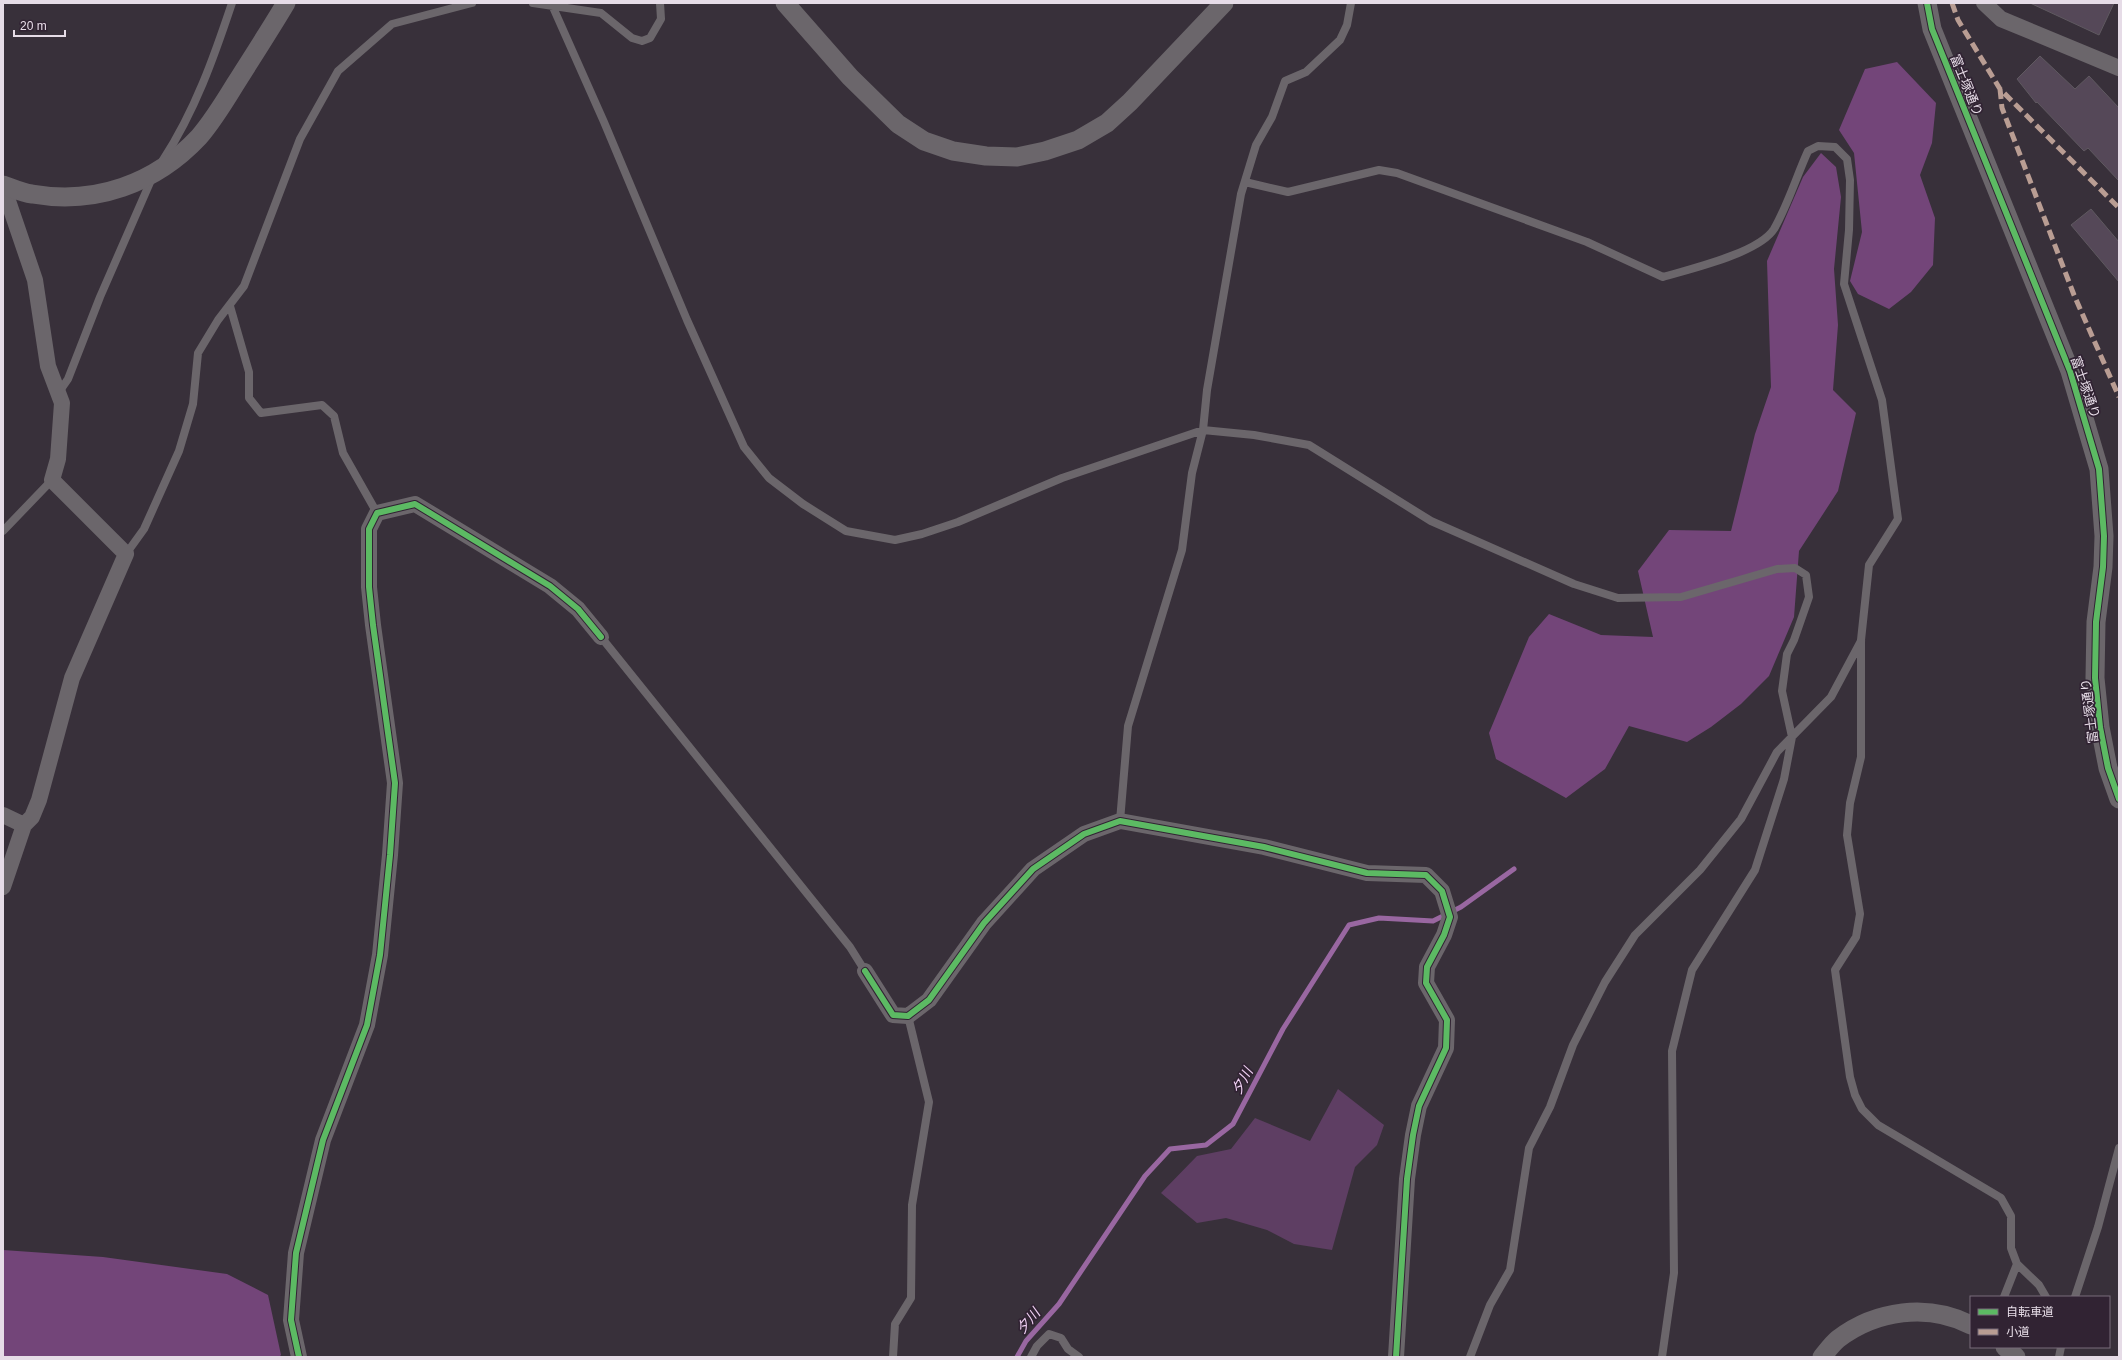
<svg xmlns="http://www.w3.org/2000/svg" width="2122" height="1360" font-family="Helvetica,'Noto Sans JP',sans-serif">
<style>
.green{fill:#5e3e63}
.forest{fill:#734579}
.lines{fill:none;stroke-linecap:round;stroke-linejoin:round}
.stream{stroke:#9967a1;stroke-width:5}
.building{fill:#554858;stroke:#5f5960}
.service{stroke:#6b666b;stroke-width:8}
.minor{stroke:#6b666b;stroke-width:16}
.tertiary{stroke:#6b666b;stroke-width:19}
.quiet{stroke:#b99d93;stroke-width:5;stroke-dasharray:10 5;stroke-linecap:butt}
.cycleway-casing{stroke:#312333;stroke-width:8}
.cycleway{stroke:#5cba63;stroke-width:6}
.labels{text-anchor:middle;stroke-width:3.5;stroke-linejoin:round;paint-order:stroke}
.street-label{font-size:13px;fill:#e6dce7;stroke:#312333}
.water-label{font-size:14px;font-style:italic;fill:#f1d2f5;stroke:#312333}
</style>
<rect width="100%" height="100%" fill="#38303a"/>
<path class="green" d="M1338 1089 1384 1125 1377 1145 1355 1167 1332 1250 1294 1244 1267 1230 1226 1218 1197 1223 1161 1193 1197 1156 1231 1149 1255 1118 1310 1141Z"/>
<path class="forest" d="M1897 62 1936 103 1932 143 1920 175 1935 218 1933 265 1911 292 1889 309 1858 294 1850 281 1862 232 1854 153 1839 130 1865 69Z
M1821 153 1836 167 1841 197 1834 269 1838 325 1833 390 1856 413 1838 491 1799 551 1794 617 1769 676 1741 704 1711 727 1687 742 1629 726 1605 769 1566 798 1496 759 1489 733 1529 637 1549 614 1601 635 1653 637 1638 571 1669 530 1731 531 1755 434 1771 387 1767 261 1803 177Z
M3 1250 103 1257 227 1274 268 1295 281 1355 279 1357H3Z"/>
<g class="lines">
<path class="stream" d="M1017 1357 1026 1341 1059 1304 1145 1176 1170 1149 1206 1145 1233 1124 1283 1029 1349 925 1379 918 1433 921 1461 907 1514 869"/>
</g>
<path class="building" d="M2030 3H2114L2099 35Z
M2040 56 2075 89 2089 76 2119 108V181L2088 148 2084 151 2037 102 2036 103 2017 79Z
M2091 209 2119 242V282L2071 225Z"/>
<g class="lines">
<path class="service" d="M533 3 601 13 632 38 642 41 650 38 661 19 660 3
M552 5 604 122 687 320 744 447 769 478 803 504 846 531 895 540 922 534 958 522 1062 478 1203 430 1254 435 1309 445 1431 521 1574 584 1618 598 1681 597 1777 569 1795 568 1806 575 1809 597 1794 640 1787 654 1782 691 1792 737 1784 779 1755 870 1692 970 1672 1051 1674 1273 1662 1357
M163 160C195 111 214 57 232 3
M1245 182 1288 192 1379 170 1397 173 1587 242 1663 277C1690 269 1759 253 1774 229 1787 207 1797 175 1808 151L1818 146 1835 147 1847 159 1850 180 1849 230 1844 284 1882 400 1898 519 1869 565 1861 640V757L1850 803 1847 835 1860 914 1856 937 1835 970 1850 1077 1855 1095 1862 1109 1878 1125 2001 1198 2011 1216V1248L2017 1264
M230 306 249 372V398L261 413 322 405 334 416 343 453 377 513
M59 392 68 379 100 297 152 178
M3 531 52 480
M126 554 144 529 179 451 193 404 198 353 218 320 244 286 300 139 338 71 392 24 472 3
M601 637 850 947 865 971
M1120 821 1128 726 1182 550 1192 473 1203 430 1207 390 1241 194 1256 145 1272 117 1285 81 1306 72 1340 40 1347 25 1351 3
M2004 1297 2017 1264 2039 1285 2046 1297
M2075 1297 2098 1227 2119 1148
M893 1357 895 1324 911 1298 912 1205 929 1102 908 1016
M1031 1357 1037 1346 1049 1334 1061 1338 1068 1349 1079 1357
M1470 1357 1490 1305 1510 1270 1529 1148 1550 1107 1573 1045 1605 982 1635 935 1700 870 1741 819 1777 752 1831 697 1861 641
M2059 1357 2061 1347"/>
<path class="minor" d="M1984 3 2001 19 2119 68
M3 186 35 280 48 366 62 403 58 459 52 480 126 554 72 678 39 800 32 817 24 825 3 887
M3 815 24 825
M865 971 893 1015 908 1016 929 1000 984 923 1033 869 1084 834 1120 821 1264 847 1367 873 1426 875 1442 891 1450 917 1444 935 1427 967 1426 983 1447 1020 1446 1048 1419 1106 1413 1135 1407 1179 1396 1357
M299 1357 291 1320 296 1253 323 1140 367 1025 380 955 390 855 395 783 373 625 369 587V529L377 513 415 504 550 586 578 609 601 637"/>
<path class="tertiary" d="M785 3 850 77 898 124 924 141 953 151 986 156 1017 157 1045 151 1078 140 1107 123 1130 102 1224 3
M1927 3 1932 29 2070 371 2099 469 2104 536 2103 567 2096 622 2095 678 2100 727 2108 768 2119 799
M3 185C12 188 22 193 32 194 95 205 155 184 199 137 213 121 225 101 236 83 253 56 270 30 286 3
M2005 1347 2016 1357
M1822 1357C1827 1351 1832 1344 1838 1339 1876 1310 1928 1303 1971 1325"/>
<path class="quiet" d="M1952 3 1958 20 2000 89 2119 208
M2000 89 2002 108 2074 295 2119 397"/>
<g class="cycleway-casing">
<path id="cycleway" d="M1927 3 1932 29 2070 371 2099 469 2104 536 2103 567 2096 622 2095 678 2100 727 2108 768 2119 799
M865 971 893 1015 908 1016 929 1000 984 923 1033 869 1084 834 1120 821 1264 847 1367 873 1426 875 1442 891 1450 917 1444 935 1427 967 1426 983 1447 1020 1446 1048 1419 1106 1413 1135 1407 1179 1396 1357
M299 1357 291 1320 296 1253 323 1140 367 1025 380 955 390 855 395 783 373 625 369 587V529L377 513 415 504 550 586 578 609 601 637"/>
</g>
<use href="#cycleway" class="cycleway"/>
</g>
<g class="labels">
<g class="street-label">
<text transform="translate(1967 85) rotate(68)" y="5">富士塚通り</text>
<text transform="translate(2086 387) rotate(71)" y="5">富士塚通り</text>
<text transform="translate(2089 711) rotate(-97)" y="5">富士塚通り</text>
</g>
<g class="water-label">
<text transform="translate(1242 1081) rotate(-62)" y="5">夕川</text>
<text transform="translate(1028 1321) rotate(-50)" y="5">夕川</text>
</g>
</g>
<rect width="2122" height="1360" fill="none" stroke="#e6dce7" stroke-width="8"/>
<rect x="1970" y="1296" width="140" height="52" fill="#312333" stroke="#796d7b"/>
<rect x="1978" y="1309" width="20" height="6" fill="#5cba63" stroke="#796d7b"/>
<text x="2006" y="1316" font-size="12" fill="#e6dce7">自転車道</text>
<rect x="1978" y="1329" width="20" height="6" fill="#b99d93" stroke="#796d7b"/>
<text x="2006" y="1336" font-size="12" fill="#e6dce7">小道</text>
<path d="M14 30v6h51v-6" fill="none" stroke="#e6dce7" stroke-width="2"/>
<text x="20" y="30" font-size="12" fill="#e6dce7" stroke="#312333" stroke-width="3" paint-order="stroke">20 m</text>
</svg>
